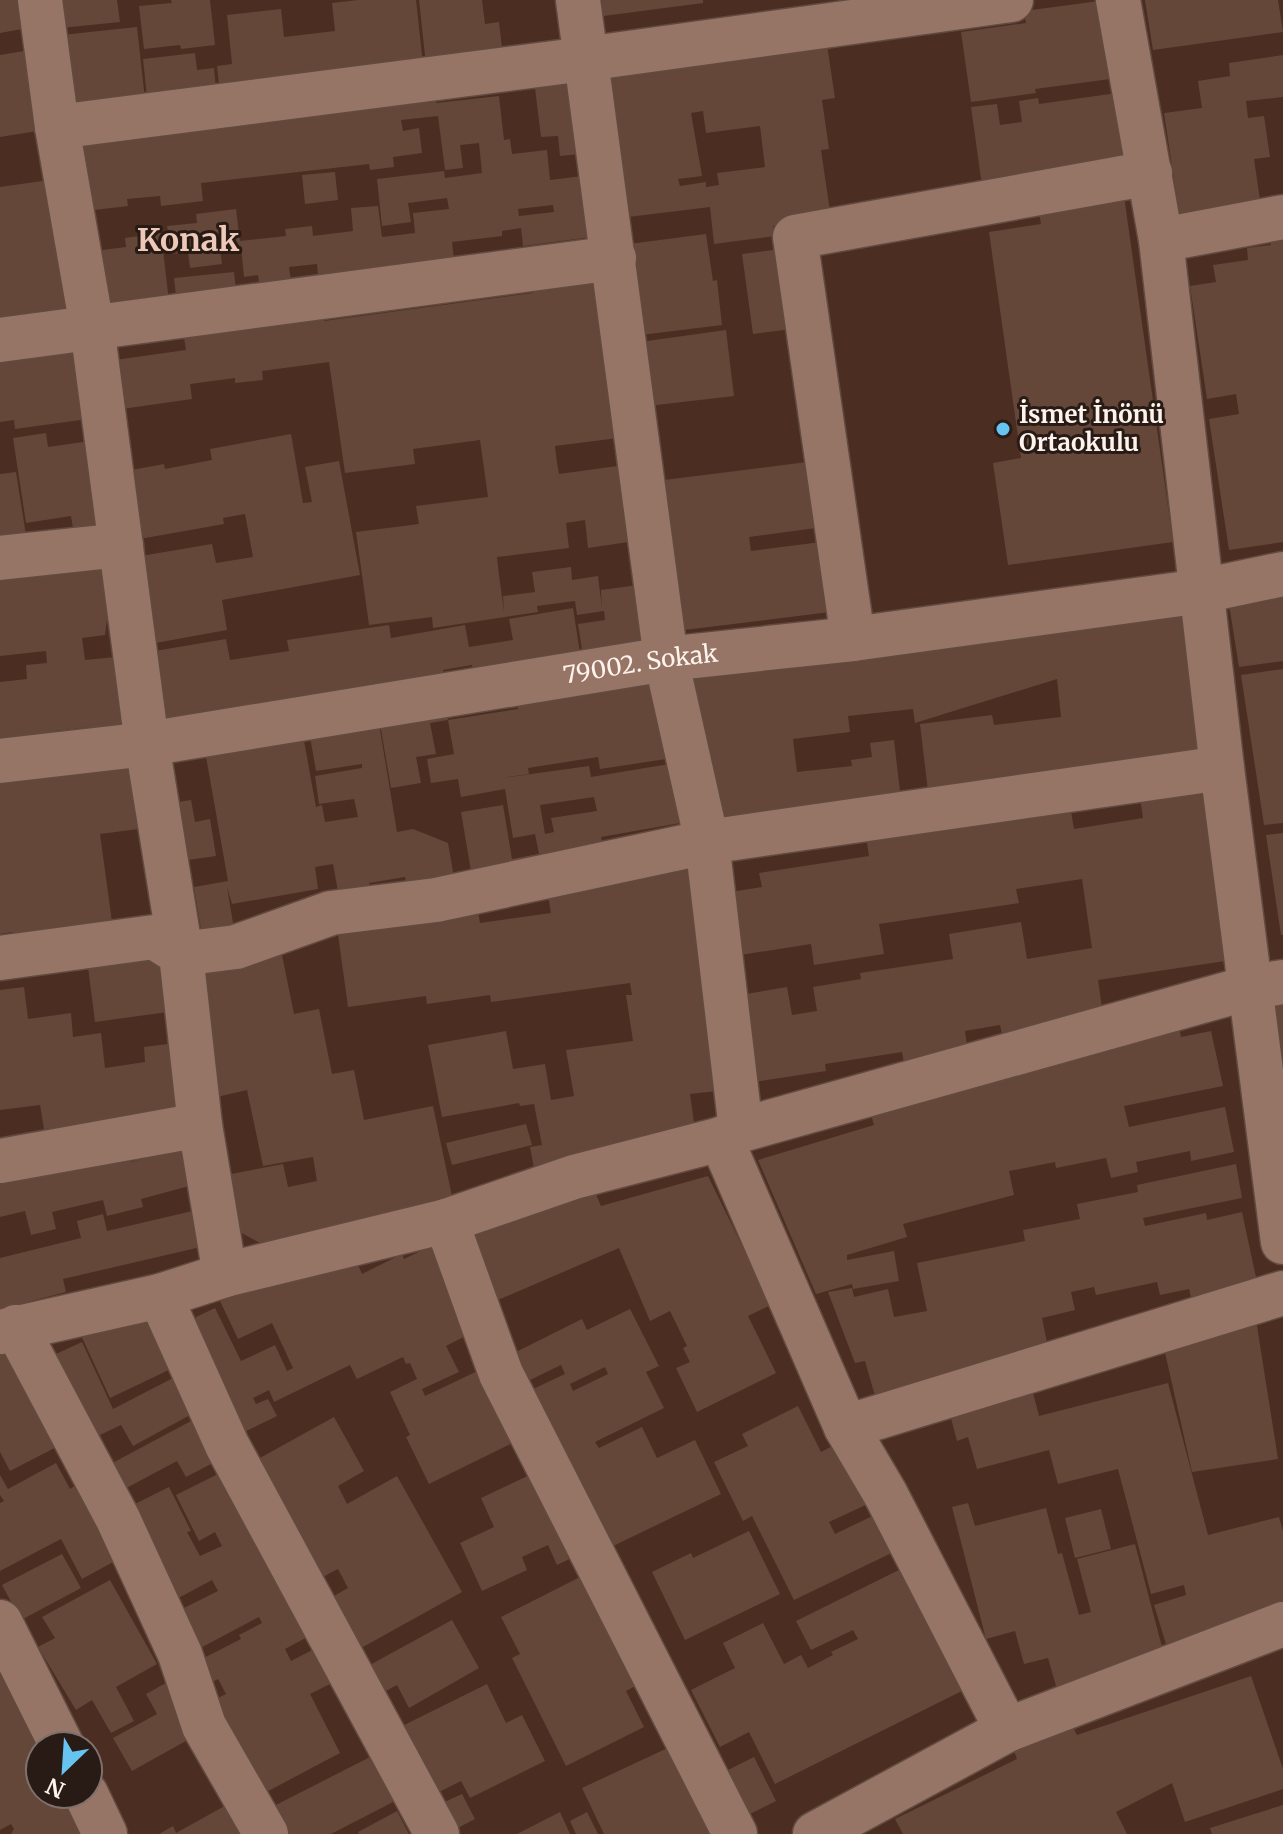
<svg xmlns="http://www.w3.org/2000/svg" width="1283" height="1834" font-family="Merriweather,serif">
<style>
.building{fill:#654739;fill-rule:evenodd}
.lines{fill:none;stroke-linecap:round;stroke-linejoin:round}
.minor-casing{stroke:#614b40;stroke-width:47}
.minor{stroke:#977566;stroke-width:44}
.poi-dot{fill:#67c4f0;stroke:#281a15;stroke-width:3}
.labels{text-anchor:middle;stroke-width:6;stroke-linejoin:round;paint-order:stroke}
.poi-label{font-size:24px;font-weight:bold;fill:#fef2ed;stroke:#281a15;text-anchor:start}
.street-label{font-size:24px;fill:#fef2ed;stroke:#281a15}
.district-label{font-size:32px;font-weight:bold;fill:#eec8b8;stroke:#281a15}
</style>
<rect width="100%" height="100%" fill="#4b2e21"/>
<path class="building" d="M0 0H35L39 26 0 33Z
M57 0H117L120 22 61 28Z
M171 0H210L215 45 181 49 180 45 144 49 139 6 172 3Z
M358 0H416L424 73 220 94 217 66 232 64 227 15 281 9 284 37 335 31 332 3Z
M419 0H482L485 24 499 22 504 65 427 74Z
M594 0H703V3L596 17Z
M1107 0 1118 78 1035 89 1036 93 971 102 961 32 1026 23 1024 11Z
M1145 0H1278L1283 32 1153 50Z
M137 27 146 108 71 116 62 35Z
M826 38 835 98 822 100 829 149 821 150 831 218 773 226 775 236 714 244 710 207 628 217 603 68ZM703 111 706 133 760 126 765 167 717 173 719 185 706 187V182L680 186 678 179 702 176 691 113Z
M36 49 50 129 0 137V55Z
M195 53 197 70 214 68 217 100 148 107 143 59Z
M1283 55V97L1246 101 1248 118 1264 116 1270 157 1254 159 1262 214 1181 225 1164 113 1202 108 1198 81 1230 76 1229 63Z
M582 83 590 153 560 156 558 136 541 137 535 88Z
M435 91 436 103 499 96 504 140 510 139 512 154 547 150 550 180 591 175 599 236 523 246 521 228 502 231V236L452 242 454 259 318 276 317 264 289 267 292 287 260 291 258 275 244 277 241 246 220 249 222 264 190 268 188 252 171 254 167 226 197 223 196 214 236 209 240 241 286 236 285 229 312 226 313 236 353 231 351 208 378 206 382 237 415 233 413 213 449 209 447 198 408 203 411 222 382 226 377 179 444 171 445 178 482 173 479 143 460 145 463 168 445 170 438 116 401 120 403 131 419 128 422 153 393 157 394 167 370 170 369 164 201 183 203 201 161 206 160 196 127 199 128 206 86 211 78 147 153 138 151 124ZM553 205 554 212 519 216 518 209Z
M1117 93 1127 158 1049 168 1050 177 982 186 971 107 997 104 1000 125 1022 122 1019 101 1038 98 1039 104Z
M335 172 338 200 305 204 302 175Z
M56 179 78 324 0 335V187Z
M1123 189 1173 542 1008 565 993 463 1021 458 989 232 1041 224 1037 202Z
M161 233 170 310 102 317 95 251 126 247 125 238Z
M1283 233V542L1229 550 1209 419 1239 414 1236 394 1207 399 1190 286 1216 282 1213 265 1248 260 1247 248 1271 245 1269 234Z
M706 234 713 281 717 280 722 325 641 335 629 244Z
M788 248 800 328 753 334 742 254Z
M234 272 237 299 177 305 174 278Z
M603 276 626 437 555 446 557 463 559 474 632 464 642 540 588 548 585 520 566 523 569 548 497 557 499 575 504 612 503 596 535 592 532 572 571 567 572 580 598 576 602 608 601 590 646 584 655 653 584 663 578 624 605 620 604 611 577 615 575 601 537 606 538 612 433 628 432 617 369 625 356 532 419 524 416 506 488 497 480 440 413 449 415 464 345 473 329 362 262 371 263 380 235 383V378L190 384 192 399 122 409 115 360 186 350 181 319 320 300 324 321 533 293 532 286Z
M726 330 734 396 648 406 640 342Z
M83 333 95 418 15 429 14 420 0 422V344Z
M46 433 48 447 97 440 109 523 73 528 71 516 26 523 13 438Z
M291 434 303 503 312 502 305 467 339 461 360 575 222 600 227 630 150 644 135 557 212 544 216 563 253 557 245 514 223 518 224 524 134 540 121 472 164 464 165 469 212 460 210 449Z
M815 461 824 527 749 537 751 551 829 541 838 611 684 630 664 480Z
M16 472 28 548 0 552V474Z
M114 565 105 635 82 638 85 660 126 656 134 725 93 730 92 727 55 731 57 742 0 740V682L27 679 26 665 47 663 46 651 0 656V579Z
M1283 590V661L1239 667 1228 598Z
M1185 607 1204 761 929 800 920 724 992 715 994 725 1061 717 1057 679 915 723 913 709 848 716 850 732 793 739 797 772 852 766 851 760 872 757 870 743 894 740 901 800 802 807 708 818 691 679 804 666Z
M573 608 580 653 473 671 472 665 443 670 444 680 163 734 149 652 226 639 230 660 289 651 287 640 389 625 391 638 465 625 469 647 513 640 509 619Z
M1283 669V823L1264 825 1241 675Z
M658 671 673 758 600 769 598 757 528 768 529 774 502 778 589 766 591 777 675 763 686 822 601 837 605 860 473 883 461 812 503 805 512 859 539 854 535 834 513 838 505 789 461 797 458 779 431 783 427 759 454 754 448 720 518 709 515 694ZM594 797 597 811 551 818 554 832 545 834 540 805Z
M444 701 448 720 430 723 436 754 416 757 421 783 391 788 378 712Z
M377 712 397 832 413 829 448 843 456 889 409 896 405 877 369 883 371 892 339 897 333 864 315 867 318 889 232 904 227 887 236 941 192 930 201 929 194 887 228 881 205 751 303 735 316 807 322 805 325 822 358 817 354 799 319 804 315 776 362 768V764L316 771 308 725Z
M137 764 146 828 100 834 112 922 12 935V932L0 934V781Z
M1205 786 1232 960 1098 980 1104 1022 1003 1038 1000 1025 965 1031 968 1053 904 1063 902 1052 825 1064 826 1071 748 1083 734 996 787 987 792 1015 817 1011 813 987 861 979 860 973 953 959 949 934 1021 922 1027 959 1092 948 1082 879 1016 889 1019 903 879 924 884 954 814 965 811 944 734 956 724 893 762 887 759 873 869 856 865 829 935 818 937 832 1006 822 1004 809 1069 799 1074 829 1143 818 1140 797Z
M191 800 195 822 210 819 216 856 188 860 178 802Z
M1283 833V935H1281L1266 835Z
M698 856 726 1090 690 1094 695 1130 536 1179 530 1147 542 1145 534 1104 520 1106 519 1103 442 1117 428 1045 506 1031 513 1069 545 1064 551 1100 574 1096 566 1050 633 1041 626 995H632L630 983 491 1002 490 995 427 1004 426 996 348 1007 336 920 476 900 480 923 551 913 547 890Z
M166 948 175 1011 95 1022 87 959Z
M282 955 294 1014 319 1009 332 1074 354 1070 364 1120 433 1106 454 1206 262 1244 238 1231 226 1175 283 1164 288 1187 317 1181 313 1157 263 1166 247 1090 217 1097 192 973Z
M24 987 28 1019 71 1013 73 1037 101 1033 105 1068 145 1062 144 1047 176 1043 186 1110 44 1129 40 1105 0 1110V990Z
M1283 999V1055H1281L1274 1001Z
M1179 1027 1181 1037 1211 1031 1223 1086 1124 1106 1129 1127 1225 1107 1234 1152 1191 1161 1190 1151 1136 1162 1138 1172 1111 1178 1106 1158 1056 1168 1055 1162 1009 1171 1014 1195 903 1224 907 1237 847 1255V1260L894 1251 899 1281 853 1289 852 1284 816 1294 758 1160 874 1125 869 1108 1036 1071 1033 1057Z
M526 1124 532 1145 452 1165 446 1143Z
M184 1148 193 1185 141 1199 143 1207 107 1216 103 1200 52 1212 56 1229 31 1235 25 1211 0 1217V1176L129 1151 131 1162Z
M1236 1164 1242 1198 1143 1218 1145 1226 1206 1213 1207 1220 1242 1212 1260 1296 1192 1301 1189 1289 1160 1295 1157 1282 1096 1295 1094 1287 1071 1292 1075 1310 1042 1318 1048 1348 875 1396 865 1361 855 1363 828 1292 852 1288 854 1297 888 1289 894 1317 927 1311 917 1263 1025 1241 1023 1230 1080 1219 1077 1204 1138 1192 1137 1185Z
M708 1176 771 1305 748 1316 776 1373 697 1412 676 1368 690 1362 683 1348 687 1346 670 1311 650 1321 619 1248 498 1300 468 1229 589 1178 601 1206Z
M201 1209 205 1246 63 1279 66 1292 0 1309V1258L81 1238 77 1221 103 1214 107 1231Z
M433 1245 475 1331 446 1346 459 1372 422 1389 425 1396 488 1366 523 1438 429 1484 406 1437 410 1435 390 1392 417 1379 410 1363 406 1364 403 1357 357 1379 350 1365 274 1402 269 1390 253 1398 256 1404 268 1399 277 1416 238 1435 194 1344 196 1317 215 1308 241 1361 275 1345 287 1371 293 1368 272 1323 238 1339 220 1301 305 1271 355 1258 362 1274 402 1254 404 1259Z
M1254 1307 1278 1459 1192 1472 1161 1335Z
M630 1309 659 1366 646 1372 664 1408 595 1442 599 1448 642 1427 657 1458 695 1440 721 1494 611 1547 533 1389 565 1374 561 1365 526 1382 512 1354 582 1319 587 1330ZM605 1367 608 1374 573 1391 570 1384Z
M147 1313 173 1368 110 1398 79 1331Z
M17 1338 72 1439 10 1471 0 1452V1347Z
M82 1342 113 1409 173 1378 192 1414 133 1446 121 1425 81 1444 41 1361Z
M1029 1377 1039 1416 1168 1383 1208 1535 1279 1517 1283 1531V1607L1166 1644 1154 1605 1186 1595 1184 1585 1151 1594 1118 1469 1058 1484 1049 1450 977 1469 968 1437 957 1441 946 1399Z
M798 1406 821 1452 840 1442 870 1503 829 1522 835 1534 885 1510 904 1547 794 1600 752 1516 743 1521 714 1462 748 1446 742 1434Z
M334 1417 364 1471 338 1486 347 1504 397 1476 462 1592 354 1652 325 1601 348 1588 338 1569 315 1581 247 1465Z
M191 1421 213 1463 186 1477 177 1461 117 1493 103 1468Z
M56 1463 70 1489 76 1485 124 1556 82 1579 61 1539 0 1571V1503L4 1501 0 1495V1475L8 1489Z
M542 1469 582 1553 557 1565 548 1545 522 1557 527 1570 482 1591 460 1543 494 1527 481 1498Z
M226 1470 313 1634 285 1649 291 1661 320 1646 338 1680 310 1694 340 1753 255 1798 208 1703 226 1694 218 1679 205 1686 194 1663 241 1639 239 1635 262 1623 259 1617 191 1653 172 1614 218 1591 212 1580 173 1601 125 1509 169 1487 191 1531 187 1532 200 1556 222 1546 215 1532 199 1541 176 1495Z
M968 1503 975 1526 1046 1508 1058 1554 1062 1553 1079 1615 1091 1612 1077 1559 1135 1544 1162 1647 1058 1693 1048 1658 1024 1664 1015 1631 986 1639 952 1507Z
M1101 1509 1111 1549 1075 1558 1065 1518Z
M749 1531 780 1594 685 1640 652 1572 691 1553 693 1558Z
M62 1554 81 1588 21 1620 2 1585Z
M909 1565 976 1684 775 1784 749 1732 720 1747 691 1690 735 1668 723 1643 763 1623 784 1664 801 1655 808 1668 833 1655 831 1652 858 1639 853 1630 811 1650 796 1621Z
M584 1575 639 1684 626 1691 644 1727 566 1766 512 1658 520 1654 501 1617Z
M110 1580 157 1664 116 1687 134 1721 111 1733 92 1700 76 1710 38 1647 55 1638 42 1617Z
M452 1620 479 1668 409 1708 397 1685 371 1699 357 1672Z
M0 1647 40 1746V1794H75L94 1834H11L14 1829 11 1824 0 1830Z
M1251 1676 1283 1769V1789L1185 1822 1172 1783 1116 1812 1127 1834H903L895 1819 1017 1759 1011 1743 1067 1716 1077 1735Z
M173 1679 202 1732 132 1771 113 1738 157 1714 146 1694Z
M487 1684 506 1723 522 1715 545 1761 470 1798 461 1781 427 1798 390 1732Z
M674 1745 719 1834H604L582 1788Z
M374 1755 397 1800 331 1834H281L268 1809Z
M754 1757 776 1801 750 1814 728 1770Z
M462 1794 475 1819 446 1834 429 1809Z
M239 1798 260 1834H159L173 1826 176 1833Z
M1283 1805V1834H1212L1210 1828Z
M397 1811 409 1834H359L358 1832Z
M560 1812 570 1834H517Z
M587 1812 598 1834H576L570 1821Z"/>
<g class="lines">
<g class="minor-casing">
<g id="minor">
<path d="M40 0 57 127 92 327 147 744 181 954 200 1125 225 1275"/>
<path d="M578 0 666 659 707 842 741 1130"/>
<path d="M1118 0 1161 240 1222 768 1283 1242"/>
<path d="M57 127 585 59 1011 0"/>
<path d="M1161 240 1283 217"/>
<path d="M0 340 614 258"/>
<path d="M0 558 121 545"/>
<path d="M853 639 795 237 1150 173"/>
<path id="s1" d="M0 761 147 744 666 659 853 639 1202 591 1283 574"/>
<path d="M0 958 154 937 181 954 236 947 331 913 436 900 707 842 1222 768"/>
<path d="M721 1139 846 1427 886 1495 1007 1730"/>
<path d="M0 1161 200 1125"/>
<path d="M446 1221 501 1374 735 1834"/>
<path d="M160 1296 227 1445 437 1834"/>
<path d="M16 1327 118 1519 180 1654 204 1726 266 1834"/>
<path d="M0 1332 160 1296 225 1275 446 1221 574 1177 721 1139 741 1130 1252 987 1283 982"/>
<path d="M846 1427 1283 1293"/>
<path d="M0 1622 62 1746"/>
<path d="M86 1794 105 1834"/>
<path d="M815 1834 1007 1730 1283 1624"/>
</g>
</g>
<use href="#minor" class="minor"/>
</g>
<circle class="poi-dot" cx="1003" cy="429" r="8"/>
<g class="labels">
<g class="poi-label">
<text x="1019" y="423">İsmet İnönü<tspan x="1019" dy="28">Ortaokulu</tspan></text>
</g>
<g class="street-label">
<text dy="8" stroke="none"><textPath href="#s1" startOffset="648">79002. Sokak</textPath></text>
</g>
<g class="district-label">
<text x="188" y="251">Konak</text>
</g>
</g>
<g transform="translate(64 1770) rotate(205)"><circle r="38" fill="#281a15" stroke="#7e706b" stroke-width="2"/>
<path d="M0-6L14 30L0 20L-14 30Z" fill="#67c4f0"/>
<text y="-12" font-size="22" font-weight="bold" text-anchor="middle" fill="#fef2ed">N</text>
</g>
</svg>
